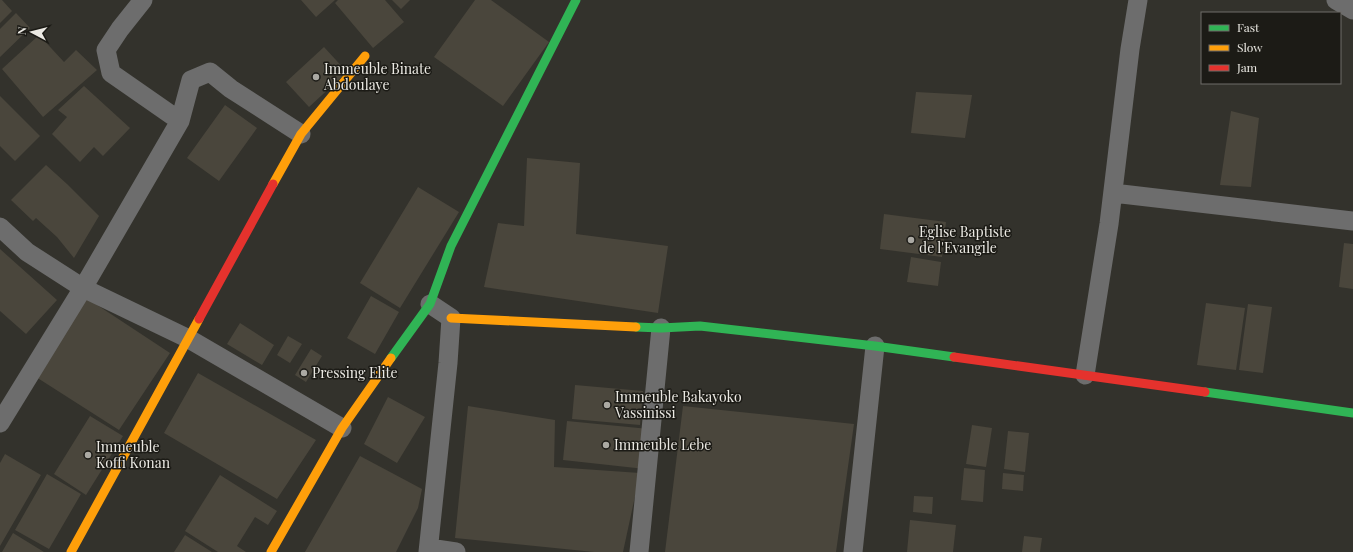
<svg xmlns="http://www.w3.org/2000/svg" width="1353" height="552" font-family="'Playfair Display',serif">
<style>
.building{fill:#4a463c}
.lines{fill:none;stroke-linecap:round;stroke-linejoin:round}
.street{stroke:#6d6d6d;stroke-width:19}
.fast{stroke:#30b455;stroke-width:9}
.slow{stroke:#ff9f0a;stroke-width:9}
.jam{stroke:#e5322d;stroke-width:9}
.poi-dot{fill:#aba9a3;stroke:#1c1b16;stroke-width:1.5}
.labels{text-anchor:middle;stroke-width:3;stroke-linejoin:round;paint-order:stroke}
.poi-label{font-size:14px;fill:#ebe9e3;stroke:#1c1b16;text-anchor:start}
</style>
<rect width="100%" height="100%" fill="#33322c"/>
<path class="building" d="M0 0H2L12 11 0 23Z
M301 0H335L316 17Z
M338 0H385L404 22 373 48 335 3Z
M392 0H410L401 9Z
M475 0H491L549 42 503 106 434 57Z
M16 13 30 28 0 57V29Z
M39 35 64 62 76 50 97 70 43 117 2 69Z
M324 47 347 72 309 107 286 82Z
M84 86 130 128 103 156 94 147 80 162 52 134 67 117 58 110Z
M916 92 972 95 965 138 911 133Z
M0 96 40 136 15 161 0 146Z
M225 105 257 128 219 181 187 158Z
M1231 111 1259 118 1251 187 1220 185Z
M527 158 580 163 576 234 668 246 658 313 484 287 498 223 524 226Z
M46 165 67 184 99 216 74 258 57 237 36 218 33 221 11 200Z
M418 187 459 212 400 308 360 283Z
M884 214 946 222 942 257 880 249Z
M1344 243 1353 244V289L1339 287Z
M0 249 57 300 26 334 0 311Z
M911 257 941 262 938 286 907 282Z
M371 296 399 312 375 354 347 338Z
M85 297 170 353 119 430 36 377Z
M1206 303 1245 308 1236 370 1197 365Z
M1248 304 1272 307 1263 373 1239 370Z
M240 323 274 345 262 365 227 344Z
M288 336 302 344 290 363 277 355Z
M311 349 322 356 306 382 295 375Z
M198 373 316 440 277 499 164 433Z
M575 385 643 391 640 425 572 419Z
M388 397 425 417 397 463 364 444Z
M468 406 555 420 554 467 640 473 623 552H594L455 538Z
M683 406 854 424 836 552H665Z
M90 416 123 436 86 495 54 474Z
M567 421 649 429 645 469 563 460Z
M972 425 992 428 986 467 966 464Z
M1008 431 1029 433 1025 472 1004 469Z
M5 454 41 475 0 546V463Z
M360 456 422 489 418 508 396 552H305Z
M964 468 985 470 983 502 961 500Z
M1003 473 1024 475 1023 491 1002 489Z
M47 474 81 494 49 549 15 530Z
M220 475 277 511 268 525 255 517 237 546 246 552H218L185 531Z
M914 496 933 497 932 514 913 512Z
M910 520 956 525 953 552H907Z
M13 533 44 552H2Z
M185 535 212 552H174Z
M1024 536 1042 538 1040 552H1022Z"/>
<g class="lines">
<path class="street" d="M143 0 120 29 106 50 111 73 180 121
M1336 0 1353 10
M1113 193 1353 221
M0 227 27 252 83 288 189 339 342 428
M1085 375 1109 224 1130 49 1138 0
M0 423 83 288 180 121 191 80 210 72 231 89 301 134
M429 548 456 552
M428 552 448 363 451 318 430 304
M639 552 661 328
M853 552 875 346"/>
<path class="fast" d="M636 327 661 328 700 326 875 346 954 357
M391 358 430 304 451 246 576 0
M1205 392 1353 413"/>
<path class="slow" d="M273 184 301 134 365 56
M451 318 636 327
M71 552 199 319
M271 552 342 428 391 358"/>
<path class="jam" d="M199 319 273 184
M954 357 1205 392"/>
</g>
<g class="poi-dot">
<circle cx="316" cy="77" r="4"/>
<circle cx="911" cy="240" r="4"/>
<circle cx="304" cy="373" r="4"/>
<circle cx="607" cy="405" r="4"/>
<circle cx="606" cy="445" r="4"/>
<circle cx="88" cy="455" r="4"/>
</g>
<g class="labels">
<g class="poi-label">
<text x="324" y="74">Immeuble Binate<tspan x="324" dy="16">Abdoulaye</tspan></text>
<text x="919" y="237">Eglise Baptiste<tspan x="919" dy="16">de l'Evangile</tspan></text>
<text x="312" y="378">Pressing Elite</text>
<text x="615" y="402">Immeuble Bakayoko<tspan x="615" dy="16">Vassinissi</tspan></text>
<text x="614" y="450">Immeuble Lebe</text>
<text x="96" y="452">Immeuble<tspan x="96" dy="16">Koffi Konan</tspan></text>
</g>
</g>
<rect x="1201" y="12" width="140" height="72" fill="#1c1b16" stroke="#6f6d68"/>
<rect x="1209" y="25" width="20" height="6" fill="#30b455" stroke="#6f6d68"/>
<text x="1237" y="32" font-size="12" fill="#ebe9e3">Fast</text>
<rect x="1209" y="45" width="20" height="6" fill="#ff9f0a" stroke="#6f6d68"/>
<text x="1237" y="52" font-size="12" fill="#ebe9e3">Slow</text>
<rect x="1209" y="65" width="20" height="6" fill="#e5322d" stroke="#6f6d68"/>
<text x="1237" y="72" font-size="12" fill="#ebe9e3">Jam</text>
<g transform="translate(32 32) rotate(277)" stroke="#1c1b16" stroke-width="3" paint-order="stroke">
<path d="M0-3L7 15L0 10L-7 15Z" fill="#ebe9e3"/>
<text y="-6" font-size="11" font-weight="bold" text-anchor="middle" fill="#ebe9e3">N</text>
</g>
</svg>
